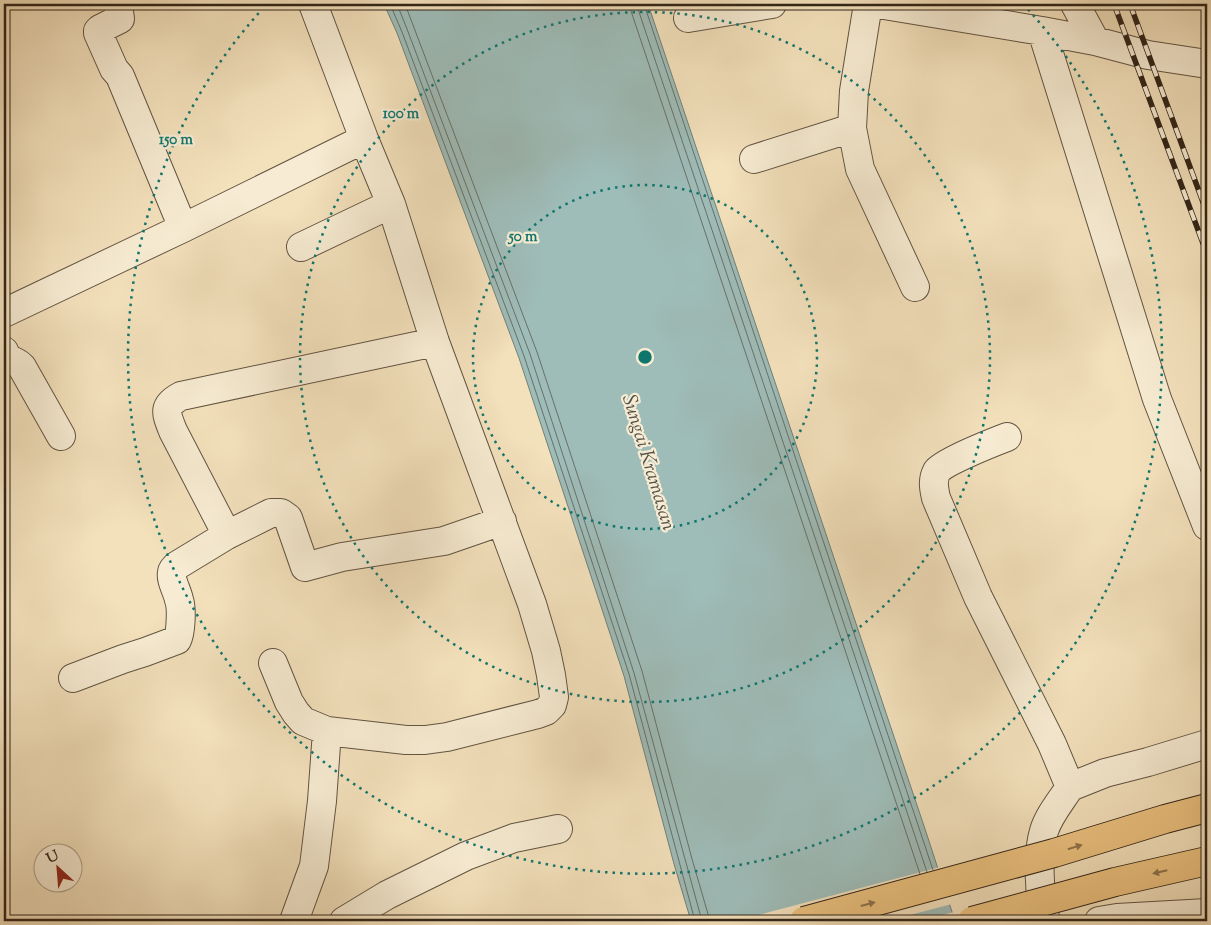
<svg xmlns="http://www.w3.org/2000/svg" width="1211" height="925" font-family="'Sorts Mill Goudy',serif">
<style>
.water{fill:#9ebcb8;stroke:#728078}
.pier{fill:#f3e1bc}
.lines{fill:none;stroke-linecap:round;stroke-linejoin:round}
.shore{stroke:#687068;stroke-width:1}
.minor-casing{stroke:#625442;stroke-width:30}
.minor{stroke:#f7ecd3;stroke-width:28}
.rail-casing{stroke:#312519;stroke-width:5.5}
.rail{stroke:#f7ecd3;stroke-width:4;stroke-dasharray:11;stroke-linecap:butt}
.highway-bridge-casing{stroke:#312519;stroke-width:30;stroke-linecap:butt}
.highway-bridge{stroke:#eac07e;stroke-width:28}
.oneway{fill:#8e724c}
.ring{fill:none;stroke:#0f766e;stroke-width:2.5;stroke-dasharray:2.5 5}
.labels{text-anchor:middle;stroke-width:4.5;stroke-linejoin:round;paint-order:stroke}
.water-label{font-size:20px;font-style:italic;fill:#525249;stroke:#f7ecd3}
.centre{fill:#0f766e;stroke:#f7ecd3;stroke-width:2.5}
.ring-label{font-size:15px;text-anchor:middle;font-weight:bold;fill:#0f766e;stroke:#f7ecd3;stroke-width:4.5;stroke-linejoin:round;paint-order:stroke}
</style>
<rect width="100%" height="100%" fill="#f3e1bc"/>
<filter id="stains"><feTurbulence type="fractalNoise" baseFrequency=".004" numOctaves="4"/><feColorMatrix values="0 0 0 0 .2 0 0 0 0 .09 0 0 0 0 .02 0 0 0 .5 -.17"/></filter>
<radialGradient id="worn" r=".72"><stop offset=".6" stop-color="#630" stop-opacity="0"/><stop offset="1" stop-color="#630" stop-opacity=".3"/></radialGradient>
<path class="water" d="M384 4H648L927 835 955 921H691L674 864 624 676 519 358 397 33Z"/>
<path class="pier" d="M940 867 952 904 887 921H736Z
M954 912 957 921H919Z"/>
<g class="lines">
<path class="shore" d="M390 4 402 32 524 356 629 674 695 921
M397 4 407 29 530 354 634 673 702 921
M405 4 537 352 642 671 692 859 708 914 709 921
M630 4 631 11 920 874
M637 4 638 9 927 872
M644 4 933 870"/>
<g class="minor-casing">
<path id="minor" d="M118 4 120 19 100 29 98 31V33L114 69 120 76 183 228
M868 4 854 91 852 128 860 169 915 287
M878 4 1042 31 1095 41 1148 55 1207 64
M1075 4 1095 41
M688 18 772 4
M1042 31 1157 399 1207 526
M754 159 852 128
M301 247 391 204
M4 313 183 228 364 139
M4 351C9 363 15 359 22 367L61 436
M1007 437C994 442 943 462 937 471 932 480 934 489 936 498L978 597 1052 744 1070 787 1105 773 1148 762 1207 744
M227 535 271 513H281L288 518 305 567 342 557 444 541 502 521
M273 663 289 702 296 713 303 721 327 731 406 740H425L447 737 538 714 546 711 552 705 554 697 551 675 546 651 532 604 435 342 391 204 364 139 313 4
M73 678 123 659 145 652 177 640C181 633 182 608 179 600 178 593 170 579 172 573 172 569 174 569 176 566L227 535 173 431C166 413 162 406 181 396L435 342
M294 921 314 866 322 801 327 731
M344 921 387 895 466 856 514 838 558 829
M1046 921C1039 900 1037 853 1044 831 1049 815 1061 801 1070 787
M1099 921 1117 918 1207 913"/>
</g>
<use href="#minor" class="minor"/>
<g class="rail-casing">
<path id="rail" d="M1114 4 1207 254
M1130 4 1207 213"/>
</g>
<use href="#rail" class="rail"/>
<g class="highway-bridge-casing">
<path id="highway-bridge" d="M804 921 1054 853 1165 819 1207 808
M972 921 1115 882 1207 861"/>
</g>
<use href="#highway-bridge" class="highway-bridge"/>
</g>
<defs><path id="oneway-solid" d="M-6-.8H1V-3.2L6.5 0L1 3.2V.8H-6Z" transform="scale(1.25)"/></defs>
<g class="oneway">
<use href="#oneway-solid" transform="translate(1075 847) rotate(-17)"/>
<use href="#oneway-solid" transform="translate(1160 872) rotate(167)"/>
<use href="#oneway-solid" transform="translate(868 904) rotate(-15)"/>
</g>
<g class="ring">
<circle cx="645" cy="357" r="172"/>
<circle cx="645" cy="357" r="345"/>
<path d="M1023 4A517 517 0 1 1 267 4"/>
</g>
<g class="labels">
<g class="water-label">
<text transform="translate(650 462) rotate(73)" y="7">Sungai Kramasan</text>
</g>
</g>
<circle cx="645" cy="357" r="8" class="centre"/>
<g class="ring-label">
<text x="401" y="118">100 m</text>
<text x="176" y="144">150 m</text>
<text x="523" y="241">50 m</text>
</g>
<rect width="1211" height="925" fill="none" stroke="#f3e1bc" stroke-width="20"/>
<rect x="5" y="5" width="1201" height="915" fill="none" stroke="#312519" stroke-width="2.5"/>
<rect x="10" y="10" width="1191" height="905" fill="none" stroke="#312519"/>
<g transform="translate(58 868) rotate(334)"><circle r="24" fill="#f7ecd3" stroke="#a89c89"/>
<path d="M0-4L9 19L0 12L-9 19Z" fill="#8f2418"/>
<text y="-8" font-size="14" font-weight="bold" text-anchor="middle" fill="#312519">U</text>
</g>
<rect width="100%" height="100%" filter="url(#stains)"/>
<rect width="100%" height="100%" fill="url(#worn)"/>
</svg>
